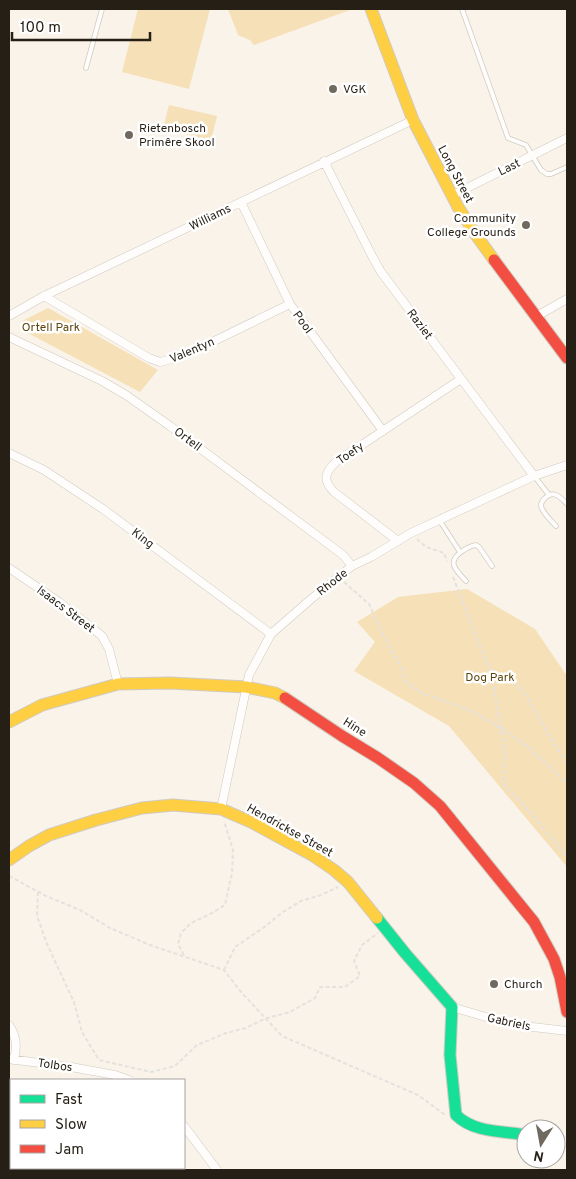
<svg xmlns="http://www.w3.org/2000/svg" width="576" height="1179" font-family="Overpass,sans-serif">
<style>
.green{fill:#f6e0b7}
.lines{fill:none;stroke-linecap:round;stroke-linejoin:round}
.lane-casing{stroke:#d0cac0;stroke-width:5.5}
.street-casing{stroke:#d0cac0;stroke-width:9}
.fast-casing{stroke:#d0cac0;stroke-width:13}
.slow-casing{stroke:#d0cac0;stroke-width:13}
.jam-casing{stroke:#d0cac0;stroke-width:13}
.path{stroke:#e4e1de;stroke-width:2;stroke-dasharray:4 2.5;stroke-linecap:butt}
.lane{stroke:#fefdfc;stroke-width:4}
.street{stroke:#fefdfc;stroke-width:8}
.fast{stroke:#16e098;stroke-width:11}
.slow{stroke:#ffcf43;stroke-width:11}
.jam{stroke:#f24e42;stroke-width:11}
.poi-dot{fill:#6f695f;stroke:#fff;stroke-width:2}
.labels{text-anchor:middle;stroke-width:5;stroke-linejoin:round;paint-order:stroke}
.poi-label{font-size:12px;fill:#251f15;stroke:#fff;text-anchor:start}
.street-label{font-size:12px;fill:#251f15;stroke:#fff}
.park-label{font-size:12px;fill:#5d460f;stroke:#fff}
</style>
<rect width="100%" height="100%" fill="#f9f3e9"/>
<path class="green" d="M138 9H210L189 89 122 72Z
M228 9H350V10L254 45 250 40 238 35Z
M169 105 217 116 211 140 163 129Z
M48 308 158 370 140 392 22 330V321Z
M467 589 535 629 567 676V867L449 726 354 671 375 642 357 622 398 597Z"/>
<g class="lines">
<g class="lane-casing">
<path id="lane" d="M462 9 508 138 526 145 541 170 547 174H551L567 167
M86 68 102 9
M535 477 549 495
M440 521 460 552
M556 526C552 522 542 511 541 506 541 503 542 501 544 499 554 489 560 497 567 504
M466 581C457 571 446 563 461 552 465 549 470 546 476 545L479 547 492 566"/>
</g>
<g class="street-casing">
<path id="street" d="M324 161 372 256 381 272 534 476
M451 196 567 138
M241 202 290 304 383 431
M44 296 149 358 160 362 172 359 206 345 290 304
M9 316 44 296 413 120
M537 316 567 299
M9 337 102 381 126 395 170 426 343 555 352 566
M9 453 44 470 103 509 271 634
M398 541 334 492C323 481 324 473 336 462L461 379
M9 568 59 602 87 624 102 636 109 649 118 684
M221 809 249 675 271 634 310 600 352 566 371 557 411 533 491 496 534 476 567 465
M452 1007 496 1020 533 1027 567 1031
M9 1025C17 1037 17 1047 14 1060
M9 1059 71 1067 115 1075 129 1080
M9 1093 11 1094
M184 1126 217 1170
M556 1140 567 1142
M9 1159H11
M121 1168 123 1170
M15 1170V1168"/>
</g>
<g class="fast-casing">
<path id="fast" d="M377 918 405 953 452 1007 450 1055 456 1115C474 1133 503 1131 526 1135"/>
</g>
<g class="slow-casing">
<path id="slow" d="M371 9 413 120 458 207 476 235 494 260
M9 722 42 705 118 684 170 683 246 687 275 693 285 698
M9 860 29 846 49 835 96 820 142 808 173 805 221 809 251 822 312 855 334 870 348 882 377 918"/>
</g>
<g class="jam-casing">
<path id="jam" d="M494 260 567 358
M285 698 342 736 378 758 414 783 440 806 534 922 554 959 560 977 567 1012"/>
</g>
<path class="path" d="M417 539 426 547 444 553 447 561
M453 577 492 676 505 752 504 785 532 814 567 857
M344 582 369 604 380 629 401 667 405 681 422 693 469 710 501 728 527 746 567 783
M492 676 510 678 525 694 553 742 567 763
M9 876 46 896 80 910 110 928 150 945 224 970 241 992 282 1036 418 1095 444 1114H446
M38 892 37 916 47 944 74 1002 82 1032 99 1060 151 1072 175 1066 197 1045 226 1033 246 1028 264 1019 290 1012 315 998 320 987H345L360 976 354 961 362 945 378 933
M184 955 178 944 181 933 191 923 212 913 225 905 232 873 233 850 224 821
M224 970 235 947 263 928 283 912 301 901 321 895 338 887"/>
<use href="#lane" class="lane"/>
<use href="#street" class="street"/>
<use href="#fast" class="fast"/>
<use href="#slow" class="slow"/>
<use href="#jam" class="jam"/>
</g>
<g class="poi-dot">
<circle cx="333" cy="89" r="5"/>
<circle cx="129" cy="135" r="5"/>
<circle cx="526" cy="225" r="5"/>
<circle cx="494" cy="984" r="5"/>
</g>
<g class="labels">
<g class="poi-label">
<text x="343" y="93">VGK</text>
<text x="139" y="132">Rietenbosch<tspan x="139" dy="14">Primêre Skool</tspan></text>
<text x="516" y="222" text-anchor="end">Community<tspan x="516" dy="14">College Grounds</tspan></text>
<text x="504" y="988">Church</text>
</g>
<g class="street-label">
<text transform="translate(509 167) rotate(-26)" y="4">Last</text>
<text transform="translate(456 174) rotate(62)" y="4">Long Street</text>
<text transform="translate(210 217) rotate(-26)" y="4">Williams</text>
<text transform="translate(303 322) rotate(54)" y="4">Pool</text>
<text transform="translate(420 324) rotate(53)" y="4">Raziet</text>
<text transform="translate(192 350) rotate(-23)" y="4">Valentyn</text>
<text transform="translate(188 439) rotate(37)" y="4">Ortell</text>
<text transform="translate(350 453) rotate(-35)" y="4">Toefy</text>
<text transform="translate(143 538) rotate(37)" y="4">King</text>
<text transform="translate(332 582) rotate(-38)" y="4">Rhode</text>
<text transform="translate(66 609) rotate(37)" y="4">Isaacs Street</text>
<text transform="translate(355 727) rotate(32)" y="4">Hine</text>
<text transform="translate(290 830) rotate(29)" y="4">Hendrickse Street</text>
<text transform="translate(509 1022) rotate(12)" y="4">Gabriels</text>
<text transform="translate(55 1065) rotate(8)" y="4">Tolbos</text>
</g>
<g class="park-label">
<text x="51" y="331">Ortell Park</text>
<text x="490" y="681">Dog Park</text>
</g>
</g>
<rect width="576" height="1179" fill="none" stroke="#251f15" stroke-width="20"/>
<rect x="10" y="1079" width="175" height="90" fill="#ffffff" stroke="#a8a5a1"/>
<rect x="20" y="1095" width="25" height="8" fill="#16e098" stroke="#a8a5a1"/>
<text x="55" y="1104" font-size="15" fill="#251f15">Fast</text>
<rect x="20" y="1120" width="25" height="8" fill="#ffcf43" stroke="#a8a5a1"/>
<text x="55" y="1129" font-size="15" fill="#251f15">Slow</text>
<rect x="20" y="1145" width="25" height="8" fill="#f24e42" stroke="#a8a5a1"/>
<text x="55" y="1154" font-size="15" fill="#251f15">Jam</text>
<g transform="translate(541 1144) rotate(191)"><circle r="24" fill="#ffffff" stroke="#a8a5a1"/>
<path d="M0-4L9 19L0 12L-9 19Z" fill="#6f695f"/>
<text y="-8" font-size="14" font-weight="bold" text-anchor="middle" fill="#251f15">N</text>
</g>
<path d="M12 32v8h138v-8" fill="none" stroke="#251f15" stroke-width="2.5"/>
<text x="20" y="32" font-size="15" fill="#251f15" stroke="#ffffff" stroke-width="4" paint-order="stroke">100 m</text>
</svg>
